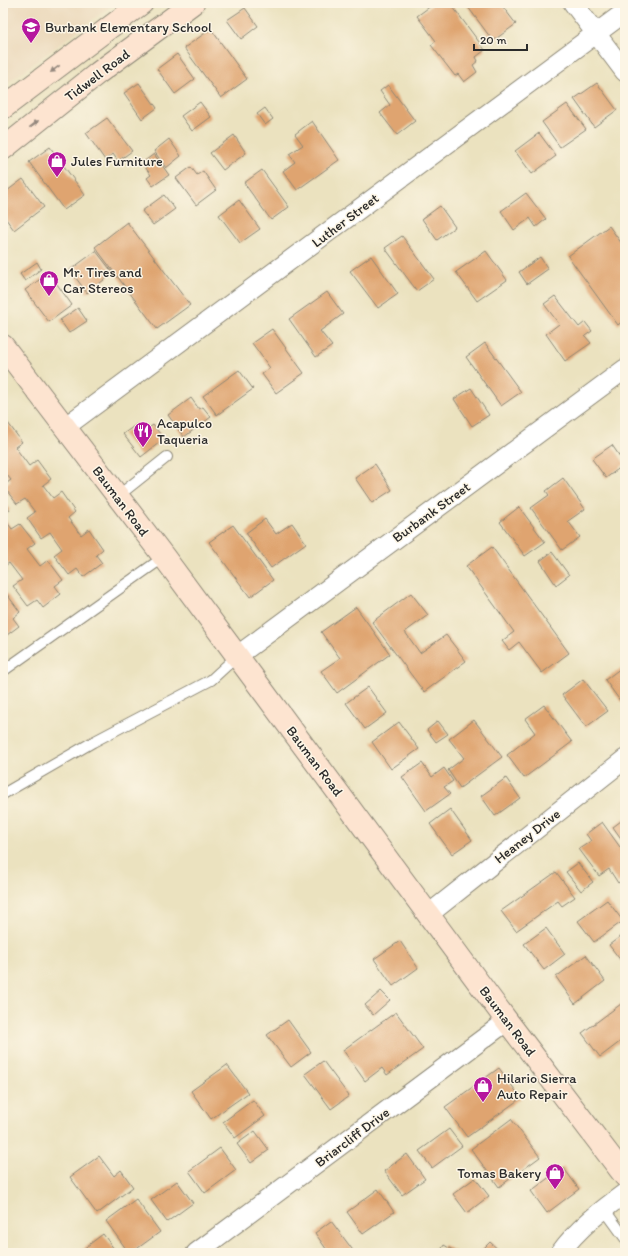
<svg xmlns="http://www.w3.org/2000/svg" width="628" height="1256" font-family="Itim,sans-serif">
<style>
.built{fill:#ebd8ba}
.building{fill:#dfa470}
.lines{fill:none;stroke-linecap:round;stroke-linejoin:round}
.lane-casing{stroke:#8b8675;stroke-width:12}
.street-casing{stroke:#8b8675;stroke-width:21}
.secondary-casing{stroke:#8b8675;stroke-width:24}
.lane{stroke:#fff;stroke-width:10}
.street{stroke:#fff;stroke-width:19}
.secondary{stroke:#fde4d0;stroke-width:22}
.oneway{fill:#94887e}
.labels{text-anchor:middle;stroke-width:3;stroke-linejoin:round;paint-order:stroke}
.poi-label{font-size:14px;fill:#2b2b2b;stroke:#fcf5e5;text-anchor:start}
.street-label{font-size:14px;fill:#2b2b2b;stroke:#fcf5e5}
</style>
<rect width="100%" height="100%" fill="#fcf5e5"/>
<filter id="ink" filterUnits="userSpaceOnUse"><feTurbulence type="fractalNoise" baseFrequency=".025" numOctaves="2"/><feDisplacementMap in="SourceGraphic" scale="8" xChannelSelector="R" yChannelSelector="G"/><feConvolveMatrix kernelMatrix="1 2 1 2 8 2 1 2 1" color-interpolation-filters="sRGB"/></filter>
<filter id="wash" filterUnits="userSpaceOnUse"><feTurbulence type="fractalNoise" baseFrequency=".012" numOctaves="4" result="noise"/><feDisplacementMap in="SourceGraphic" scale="16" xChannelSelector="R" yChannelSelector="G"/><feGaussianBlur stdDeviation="0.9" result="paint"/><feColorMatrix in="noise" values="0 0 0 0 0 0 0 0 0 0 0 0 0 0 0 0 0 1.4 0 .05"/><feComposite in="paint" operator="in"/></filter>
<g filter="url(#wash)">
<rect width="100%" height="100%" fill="#ebe2bf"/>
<path class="built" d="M3 3H115L3 86Z"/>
<g id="blocks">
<path class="building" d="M435 3H450L485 50 476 57 478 61 473 65 477 72 464 82 458 74 455 76 431 45 436 41 417 16Z
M465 3H500L516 24 493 41Z
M245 8 258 26 241 39 227 20Z
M211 29 247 79 221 98 184 48Z
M177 54 195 79 175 94 157 69Z
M139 83 157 108 142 119 124 93Z
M597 83 617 110 594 127 574 99Z
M388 85 415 121 397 135 380 113 390 105 380 91Z
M200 102 211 117 192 131 181 116Z
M567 104 586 129 560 147 542 122Z
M265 108 273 119 265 125 257 114Z
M107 118 132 151 118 161 113 154 105 160 86 133Z
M312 121 339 160 297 190 283 171 295 162 289 154 303 145 295 134Z
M539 133 556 156 532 174 515 151Z
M234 135 246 153 223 170 210 153Z
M169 139 181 156 166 168 154 151Z
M50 147 85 195 64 210 29 162Z
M154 154 169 175 153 186 147 178 151 175 142 163Z
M191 167 197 175 203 171 216 190 196 205 176 178Z
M262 170 289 207 271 220 244 183Z
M23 179 44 207 14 230 3 215V194Z
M526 193 546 219 536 227 530 218 514 230 501 211Z
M164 195 175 209 153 225 142 211Z
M239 200 260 229 240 243 219 215Z
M440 206 455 227 437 240 422 219Z
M127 222 190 305 157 329 95 247Z
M609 226 625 248V319L618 325 568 256Z
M402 236 434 279 417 291 385 248Z
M96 251 113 273 87 293 70 270Z
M486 251 507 280 477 301 456 272Z
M371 256 398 294 378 308 350 271Z
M540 257 548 269 527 284 519 272Z
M37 262 41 269 25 281 20 274Z
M49 273 72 305 49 322 25 290Z
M327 292 343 314 320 331 332 346 316 357 289 319Z
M555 296 579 327 585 322 592 331 585 336 591 343 565 361 546 334 559 324 544 304Z
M78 308 87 321 69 333 60 320Z
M272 329 304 373 276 393 262 374 270 368 252 343Z
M485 343 521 392 501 406 466 357Z
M239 370 253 389 217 415 203 396Z
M471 388 489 415 472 426 454 399Z
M191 398 199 409 203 407 211 417 184 437 168 415Z
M8 423 22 442 15 447 29 466 37 460 51 479 43 485 53 498 61 492 75 512 68 518 81 535 89 529 103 549 96 555 102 563 83 577 77 569 69 575 54 555 62 549 50 532 41 538 27 518 35 512 25 499 17 504 3 486 11 480 3 470V427Z
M137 424 143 432 153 425 164 439 141 457 123 434Z
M612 445 625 464 606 478 592 459Z
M375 464 392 490 372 503 355 478Z
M563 478 585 509 568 521 580 537 562 550 531 508 549 495 546 491Z
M3 500 10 510 3 515Z
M519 507 545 542 525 556 500 522Z
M3 517 12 529 20 524 35 543 27 549 40 566 48 560 63 580 55 586 61 594 43 608 37 600 28 606 13 586 22 580 9 563 3 567Z
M265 519 276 534 292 523 306 543 271 568 246 533Z
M233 525 273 580 250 597 209 542Z
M492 547 569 653 542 673 519 642 509 650 502 641 514 632 466 566Z
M552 552 569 575 556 585 540 561Z
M6 593 20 612 13 618 19 626 3 638V595Z
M411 593 428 615 405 632 420 653 446 635 466 661 424 692 372 622Z
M356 607 390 654 337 693 321 671 340 658 321 632Z
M625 665V699L621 702 605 680Z
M583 679 608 711 586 727 562 695Z
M368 687 387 713 365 729 346 703Z
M544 705 572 742 524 778 507 755 535 733 525 719Z
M474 720 502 757 460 788 448 770 464 758 449 739Z
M438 721 448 734 436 742 427 730Z
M399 722 419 749 391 769 372 742Z
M422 763 432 777 444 768 453 781 444 787 450 794 426 811 402 777Z
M506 778 520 798 495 816 481 796Z
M450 809 472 840 452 854 430 824Z
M625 818V844L613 827Z
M602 822 625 854V878L618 883 609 869 599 876 579 849 591 841 586 834Z
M578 863 593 882 581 891 566 872Z
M556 872 575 897 562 906 558 901 516 931 501 911Z
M607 900 623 921 594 942 578 921Z
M546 928 565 954 544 970 524 944Z
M625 933V966L609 945Z
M400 941 418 968 393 986 374 959Z
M586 955 605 981 575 1004 556 977Z
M381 991 390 1000 373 1015 365 1005Z
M625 1001V1038L600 1057 582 1033Z
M396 1012 423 1049 387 1075 382 1068 365 1081 343 1050Z
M288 1020 311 1052 291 1067 267 1035Z
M323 1061 349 1096 331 1109 305 1074Z
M227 1065 248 1093 211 1119 191 1091Z
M499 1068 521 1098 467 1137 445 1107Z
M253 1100 265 1116 235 1138 223 1122Z
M511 1119 540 1157 499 1187 471 1149Z
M449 1129 462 1146 432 1168 419 1151Z
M255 1131 269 1150 251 1163 237 1144Z
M220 1148 236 1170 205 1193 189 1171Z
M407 1154 425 1179 402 1195 384 1171Z
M99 1156 114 1176 121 1170 133 1187 97 1214 70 1177Z
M563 1167 579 1189 547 1213 531 1191Z
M475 1178 489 1196 467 1213 453 1194Z
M177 1181 193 1203 167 1222 151 1200Z
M378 1189 394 1212 363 1234 347 1212Z
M136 1199 160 1232 131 1253H129L106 1221Z
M331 1221 355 1253H329L315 1233Z
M103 1234 117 1253H78Z
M490 1242 502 1253H479Z
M444 1245 458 1253H439Z"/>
</g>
</g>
<g filter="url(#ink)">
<use href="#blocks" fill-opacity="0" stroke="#8b8675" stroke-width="1"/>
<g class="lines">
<g class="lane-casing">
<path id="lane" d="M118 496 167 457
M3 671 164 557
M3 794 93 742 211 680 237 656
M604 1209 625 1238"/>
</g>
<g class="street-casing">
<path id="street" d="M573 3 625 72
M65 427 625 12
M237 656 625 369
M429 914 625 759
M196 1253 507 1021
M560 1253C577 1229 602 1210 625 1193"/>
</g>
<g class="secondary-casing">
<path id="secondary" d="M3 108 142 3
M3 149 98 73 193 3
M3 346 164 557 507 1021 625 1176"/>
</g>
<use href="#lane" class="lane"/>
<use href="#street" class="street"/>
<use href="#secondary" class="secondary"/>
</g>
<defs><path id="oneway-solid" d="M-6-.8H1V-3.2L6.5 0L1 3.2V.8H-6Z"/></defs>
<g class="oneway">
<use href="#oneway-solid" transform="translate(55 69) rotate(143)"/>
<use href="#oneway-solid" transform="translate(34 124) rotate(-38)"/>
</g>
</g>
<defs>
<g id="school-pin" transform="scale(1)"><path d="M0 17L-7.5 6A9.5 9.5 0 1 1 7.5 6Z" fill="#b5179e" stroke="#fcf5e5"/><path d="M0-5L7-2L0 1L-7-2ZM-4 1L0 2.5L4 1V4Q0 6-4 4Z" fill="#fff"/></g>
<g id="shop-pin" transform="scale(1)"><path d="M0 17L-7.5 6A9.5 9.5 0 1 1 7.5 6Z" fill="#b5179e" stroke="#fcf5e5"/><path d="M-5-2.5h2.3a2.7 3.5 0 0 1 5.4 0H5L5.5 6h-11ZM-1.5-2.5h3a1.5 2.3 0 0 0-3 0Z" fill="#fff"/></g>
<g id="restaurant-pin" transform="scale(1)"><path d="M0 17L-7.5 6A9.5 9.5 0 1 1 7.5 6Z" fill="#b5179e" stroke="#fcf5e5"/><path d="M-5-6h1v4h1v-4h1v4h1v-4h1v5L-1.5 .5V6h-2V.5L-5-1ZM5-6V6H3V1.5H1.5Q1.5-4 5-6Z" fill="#fff"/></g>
</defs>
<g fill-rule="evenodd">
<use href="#school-pin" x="31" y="27"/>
<use href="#shop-pin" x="57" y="161"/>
<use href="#shop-pin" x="49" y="280"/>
<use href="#restaurant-pin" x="143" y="431"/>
<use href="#shop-pin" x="483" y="1086"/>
<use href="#shop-pin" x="555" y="1173"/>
</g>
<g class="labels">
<g class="poi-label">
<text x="45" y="32">Burbank Elementary School</text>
<text x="71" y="166">Jules Furniture</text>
<text x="63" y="277">Mr. Tires and<tspan x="63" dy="16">Car Stereos</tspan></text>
<text x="157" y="428">Acapulco<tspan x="157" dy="16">Taqueria</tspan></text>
<text x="497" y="1083">Hilario Sierra<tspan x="497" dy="16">Auto Repair</tspan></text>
<text x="541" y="1178" text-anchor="end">Tomas Bakery</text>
</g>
<g class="street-label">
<text transform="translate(97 75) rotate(-37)" y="5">Tidwell Road</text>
<text transform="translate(345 220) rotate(-37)" y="5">Luther Street</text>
<text transform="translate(121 501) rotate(53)" y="5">Bauman Road</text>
<text transform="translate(431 512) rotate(-36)" y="5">Burbank Street</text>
<text transform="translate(315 761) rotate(53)" y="5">Bauman Road</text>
<text transform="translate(527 836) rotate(-38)" y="5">Heaney Drive</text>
<text transform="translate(508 1021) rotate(53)" y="5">Bauman Road</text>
<text transform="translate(352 1137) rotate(-37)" y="5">Briarcliff Drive</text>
</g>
</g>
<rect width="628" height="1256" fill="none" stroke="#fcf5e5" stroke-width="16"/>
<path d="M474 44v6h53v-6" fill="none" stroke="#2b2b2b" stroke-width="2"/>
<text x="480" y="44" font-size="12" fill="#2b2b2b" stroke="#fcf5e5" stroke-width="3" paint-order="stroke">20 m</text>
</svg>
